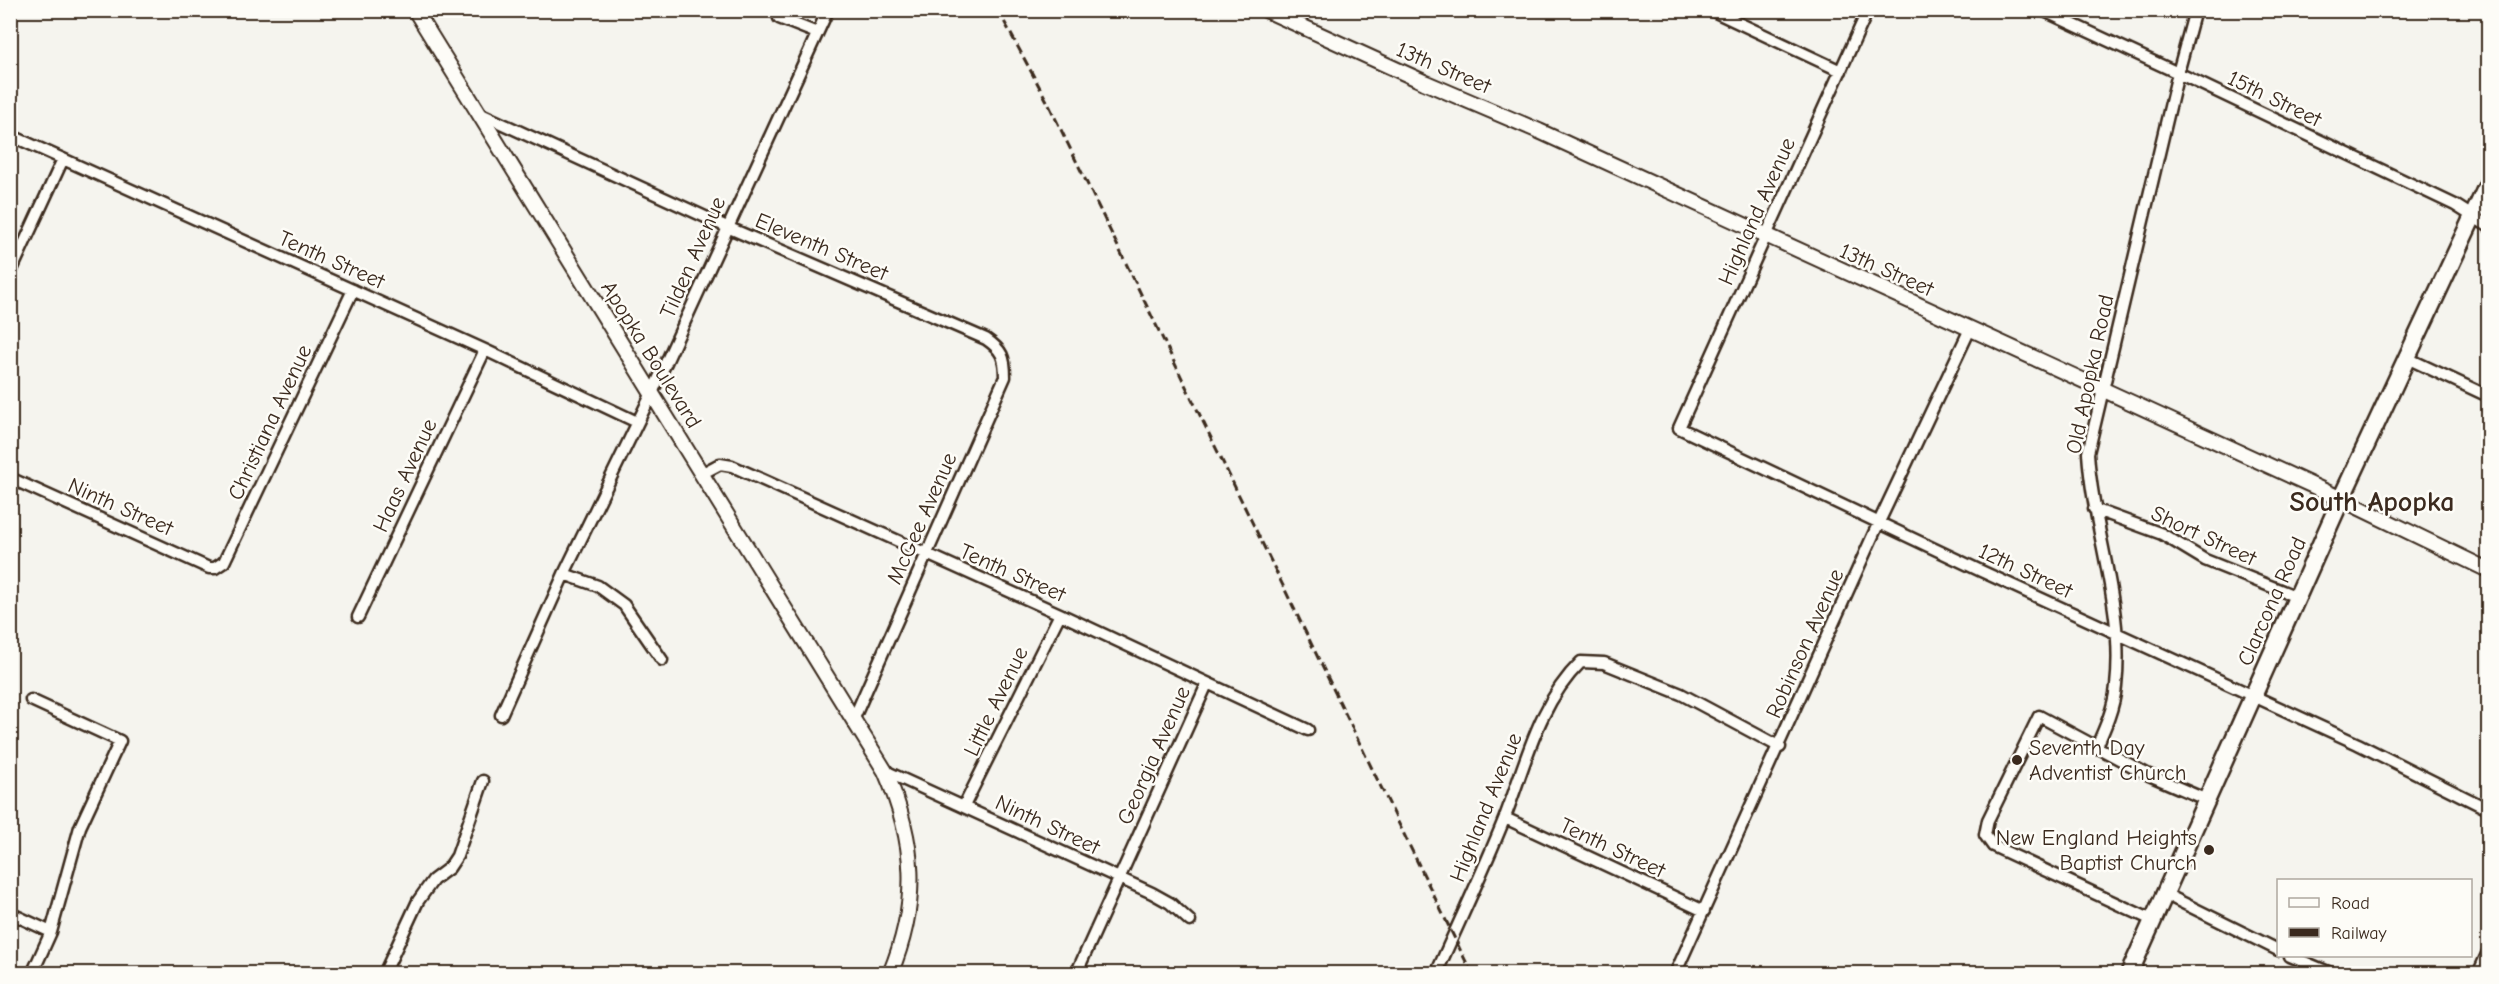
<svg xmlns="http://www.w3.org/2000/svg" width="2499" height="984" font-family="'Comic Neue',sans-serif">
<style>
.lines{fill:none;stroke-linecap:round;stroke-linejoin:round}
.minor-casing{stroke:#3b2a1e;stroke-width:15}
.tertiary-casing{stroke:#3b2a1e;stroke-width:18}
.secondary-casing{stroke:#3b2a1e;stroke-width:21}
.minor{stroke:#fdfcf7;stroke-width:10}
.tertiary{stroke:#fdfcf7;stroke-width:14}
.secondary{stroke:#fdfcf7;stroke-width:16}
.rail{stroke:#3b2a1e;stroke-width:3;stroke-dasharray:9 4.5;stroke-linecap:butt}
.poi-dot{fill:#3b2a1e;stroke:#fdfcf7;stroke-width:2}
.labels{text-anchor:middle;stroke-width:5;stroke-linejoin:round;paint-order:stroke}
.street-label{font-size:22px;fill:#3b2a1e;stroke:#fdfcf7}
.poi-label{font-size:22px;fill:#3b2a1e;stroke:#fdfcf7;text-anchor:start}
.district-label{font-size:28px;font-weight:bold;fill:#3b2a1e;stroke:#fdfcf7}
</style>
<rect width="100%" height="100%" fill="#f5f4ee"/>
<filter id="ink" filterUnits="userSpaceOnUse"><feTurbulence type="fractalNoise" baseFrequency=".0167" numOctaves="2"/><feDisplacementMap in="SourceGraphic" scale="12" xChannelSelector="R" yChannelSelector="G"/><feConvolveMatrix kernelMatrix="1 2 1 2 8 2 1 2 1" color-interpolation-filters="sRGB"/></filter>
<g filter="url(#ink)">
<g class="lines">
<g class="minor-casing">
<path id="minor" d="M1711 10 1841 71
M1868 10 1679 428 1981 571 2358 744 2488 809
M2042 10 2178 73 2455 205 2488 226
M779 18 817 33
M479 113 727 227 986 339C1002 350 1005 357 1005 377L854 718
M10 135 485 350 637 422
M10 274 63 159
M2407 358 2488 396
M701 474 720 464 732 466 1060 614 1308 730
M10 478 209 568H215L224 562 353 290
M2094 509 2162 534 2205 560 2297 597
M564 574 598 586 624 605 662 660
M358 617 485 350
M31 700 120 741 80 827 51 932 32 974
M501 715 564 574 652 393 828 10
M2096 748C2105 728 2114 708 2116 686 2125 608 2093 531 2088 453L2178 73 2195 10
M885 771 1152 893 1170 903 1190 921
M964 806 1060 614
M1505 818 1704 911
M2165 894 2278 950
M10 913 51 932
M2152 920 1993 846 1985 835 1988 820 2039 716 2149 775 2207 800
M2290 956 2333 974
M384 974 418 901 433 880 449 868 457 856 483 781
M1076 974 1207 684
M1436 974C1459 922 1484 870 1505 817 1526 763 1538 704 1581 662L1604 663 1681 694 1780 747
M1675 974 1879 522 1970 329
M2478 974 2488 952"/>
</g>
<g class="tertiary-casing">
<path id="tertiary" d="M415 10 885 771C916 842 920 902 890 974
M1266 10 1424 82 1539 131 2333 495 2488 570"/>
</g>
<g class="secondary-casing">
<path id="secondary" d="M2129 974 2341 499 2488 184"/>
</g>
<use href="#minor" class="minor"/>
<use href="#tertiary" class="tertiary"/>
<use href="#secondary" class="secondary"/>
<path class="rail" d="M998 10 1047 101 1472 974"/>
</g>
</g>
<g class="poi-dot">
<circle cx="2017" cy="760" r="6"/>
<circle cx="2209" cy="850" r="6"/>
</g>
<g class="labels">
<g class="street-label">
<text transform="translate(1444 67) rotate(23)" y="8">13th Street</text>
<text transform="translate(2275 98) rotate(26)" y="8">15th Street</text>
<text transform="translate(1756 211) rotate(-66)" y="8">Highland Avenue</text>
<text transform="translate(822 246) rotate(23)" y="8">Eleventh Street</text>
<text transform="translate(692 257) rotate(-66)" y="8">Tilden Avenue</text>
<text transform="translate(332 259) rotate(24)" y="8">Tenth Street</text>
<text transform="translate(1887 269) rotate(24)" y="8">13th Street</text>
<text transform="translate(652 354) rotate(58)" y="8">Apopka Boulevard</text>
<text transform="translate(2089 374) rotate(-78)" y="8">Old Apopka Road</text>
<text transform="translate(269 422) rotate(-65)" y="8">Christiana Avenue</text>
<text transform="translate(404 475) rotate(-65)" y="8">Haas Avenue</text>
<text transform="translate(121 506) rotate(24)" y="8">Ninth Street</text>
<text transform="translate(921 518) rotate(-66)" y="8">McGee Avenue</text>
<text transform="translate(2204 535) rotate(25)" y="8">Short Street</text>
<text transform="translate(2026 570) rotate(25)" y="8">12th Street</text>
<text transform="translate(1013 572) rotate(24)" y="8">Tenth Street</text>
<text transform="translate(2271 601) rotate(-66)" y="8">Clarcona Road</text>
<text transform="translate(1804 643) rotate(-66)" y="8">Robinson Avenue</text>
<text transform="translate(995 701) rotate(-64)" y="8">Little Avenue</text>
<text transform="translate(1153 755) rotate(-66)" y="8">Georgia Avenue</text>
<text transform="translate(1485 807) rotate(-68)" y="8">Highland Avenue</text>
<text transform="translate(1048 824) rotate(25)" y="8">Ninth Street</text>
<text transform="translate(1613 847) rotate(25)" y="8">Tenth Street</text>
</g>
<g class="poi-label">
<text x="2029" y="755">Seventh Day<tspan x="2029" dy="25">Adventist Church</tspan></text>
<text x="2197" y="845" text-anchor="end">New England Heights<tspan x="2197" dy="25">Baptist Church</tspan></text>
</g>
<g class="district-label">
<text x="2372" y="511">South Apopka</text>
</g>
</g>
<rect width="2499" height="984" fill="none" stroke="#fdfcf7" stroke-width="36"/>
<rect x="18" y="18" width="2463" height="948" fill="none" stroke="#3b2a1e" stroke-width="2" filter="url(#ink)"/>
<rect x="2277" y="879" width="195" height="78" fill="#fdfcf7" stroke="#afa8a0" stroke-width="1.5"/>
<rect x="2289" y="898" width="30" height="9" fill="#fdfcf7" stroke="#afa8a0" stroke-width="1.5"/>
<text x="2331" y="909" font-size="18" fill="#3b2a1e">Road</text>
<rect x="2289" y="928" width="30" height="9" fill="#3b2a1e" stroke="#afa8a0" stroke-width="1.5"/>
<text x="2331" y="939" font-size="18" fill="#3b2a1e">Railway</text>
</svg>
